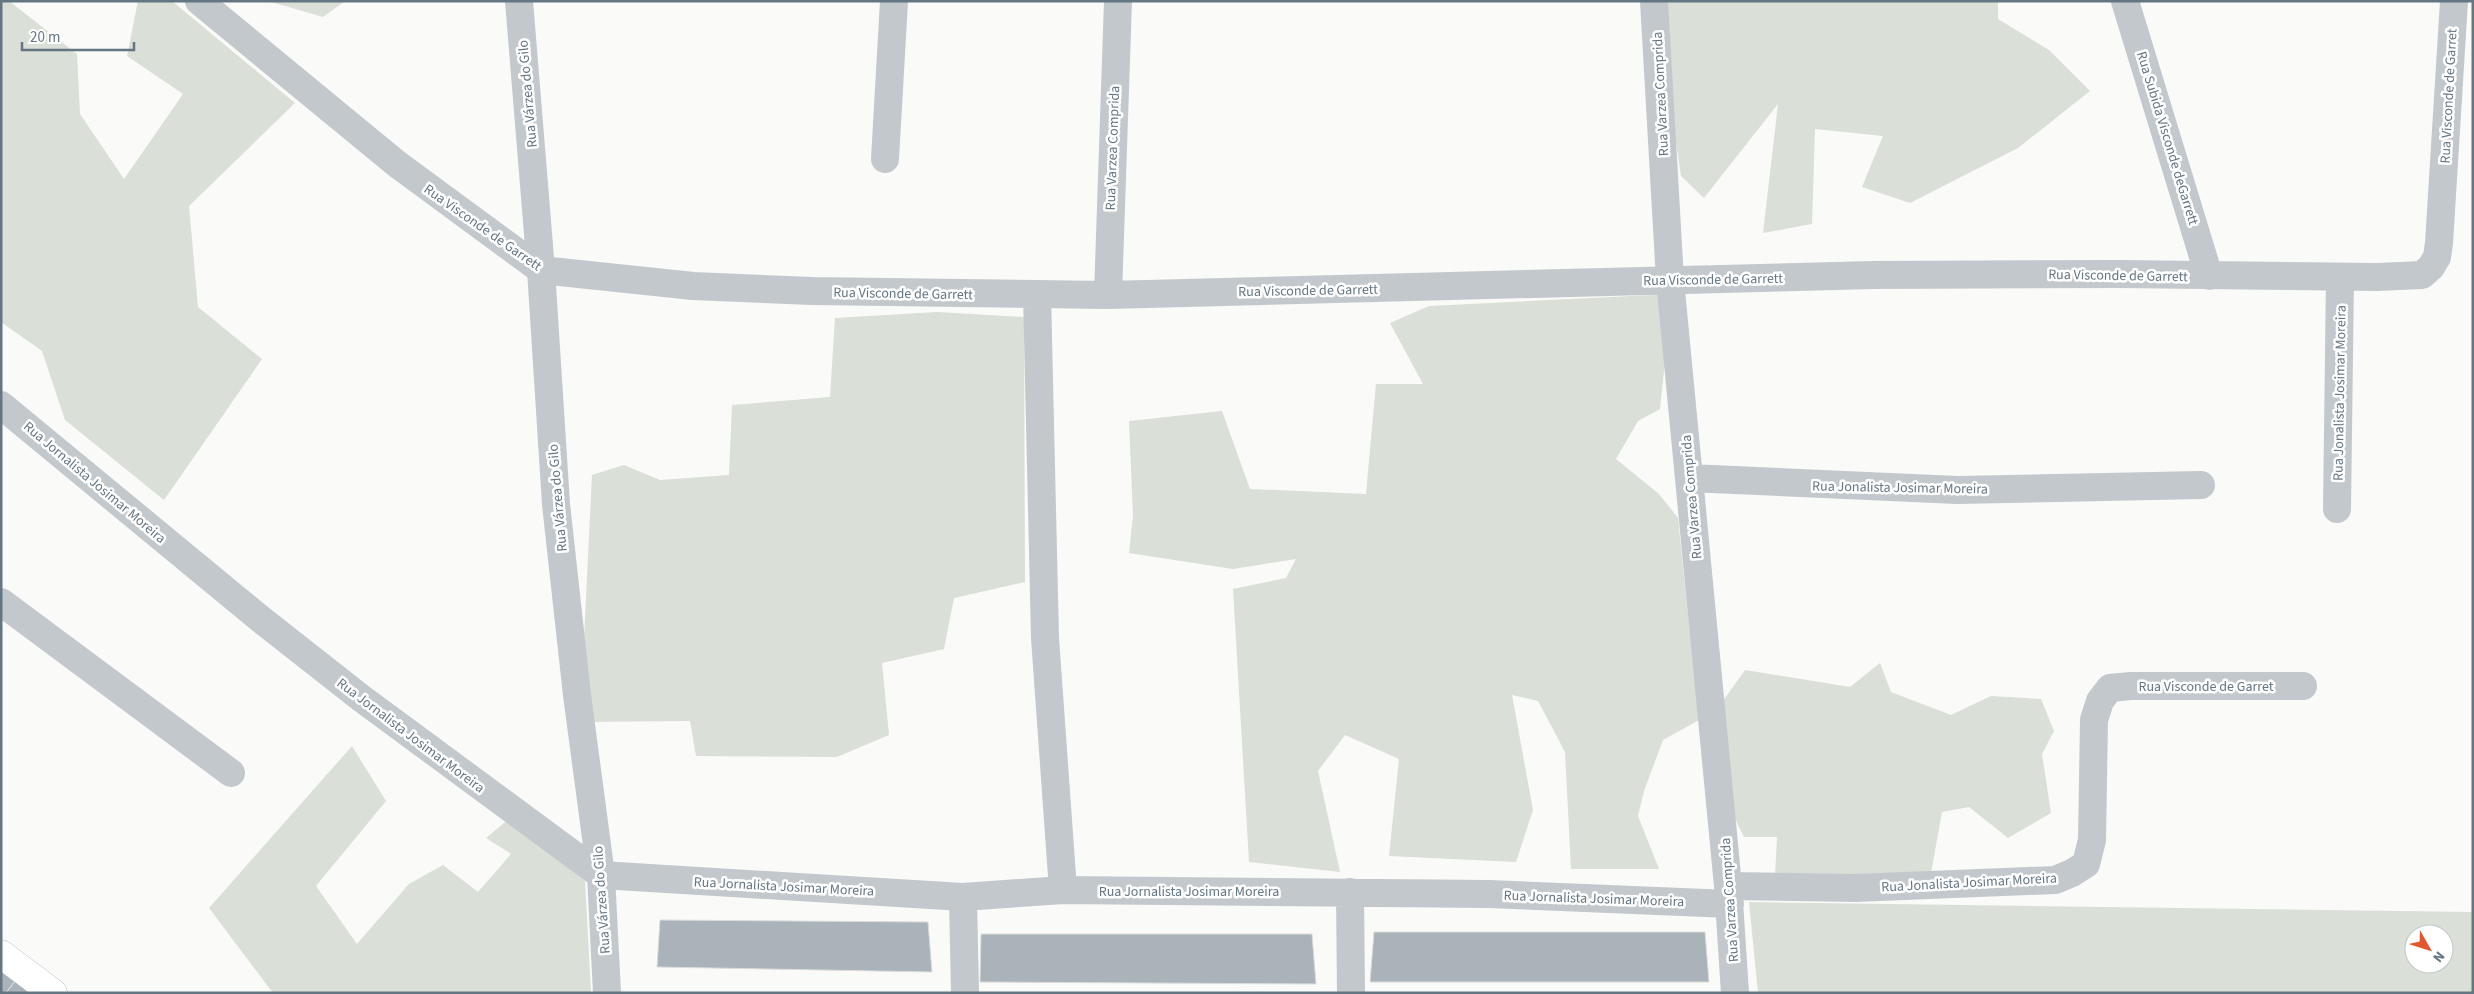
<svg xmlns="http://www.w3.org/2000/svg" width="2474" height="994" font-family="'Source Sans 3',sans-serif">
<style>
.green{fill:#dadfd7;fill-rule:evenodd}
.building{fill:#aab3b9;stroke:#dcdcda}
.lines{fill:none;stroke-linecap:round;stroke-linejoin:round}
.secondary-casing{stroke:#b3babf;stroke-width:29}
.street{stroke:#c3c8cc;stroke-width:28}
.secondary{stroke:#fff;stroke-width:28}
.labels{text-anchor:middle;stroke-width:5;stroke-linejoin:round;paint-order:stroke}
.street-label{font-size:14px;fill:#657683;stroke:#fff}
</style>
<rect width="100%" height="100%" fill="#fafaf8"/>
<path class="green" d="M1 1H9L77 54 80 114 124 179 183 94 127 56 138 1H172L295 103 189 206 198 307 262 359 164 500 65 420 42 351 1 322Z
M268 1H345L323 17Z
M1655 1H1998V19L2049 50 2090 91 2018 148 1910 203 1862 187 1883 136 1815 129 1812 224 1763 233 1778 104 1704 198 1681 176Z
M1672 294 1660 409 1638 421 1616 459 1659 494 1678 518 1699 720 1663 740 1644 791 1638 816 1659 869H1571L1565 752 1538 701 1512 695 1533 810 1516 862 1389 856 1399 759 1345 735 1318 771 1340 872 1249 862 1233 589 1286 578 1296 559 1233 569 1129 553 1133 516 1129 421 1222 411 1250 489 1366 494 1376 384H1423L1390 323 1429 306Z
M937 312 1024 317 1025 582 954 598 944 649 882 663 889 735 837 757 696 756 690 721 580 722 592 475 624 465 660 480 729 475 732 405 830 397 835 318Z
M1880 663 1891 692 1951 715 1991 696 2041 699 2054 731 2042 754 2051 813 2008 838 1969 807 1942 812 1931 873 1775 876 1777 837H1744L1719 786 1712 716 1745 670 1850 687Z
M352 746 386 801 316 886 357 944 409 884 443 865 478 892 511 854 486 838 516 813 585 881 591 993H273L209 908Z
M1749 902 2473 912V993H1758ZM2414 934H2444V964H2414Z"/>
<path class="building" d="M660 920 928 922 932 972 657 967Z
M1374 932H1705L1709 982H1370Z
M981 934H1312L1316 984 980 982Z
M1 970 15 981 6 993H1Z
M15 981 29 993H6Z"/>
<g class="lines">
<g class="secondary-casing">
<path id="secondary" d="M1 954 53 993"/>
</g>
<path class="street" d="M199 1 397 164 541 270 693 286 812 291 1108 295 1873 275 2119 274 2377 277 2422 275 2431 267 2437 257 2439 243 2454 1
M519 1 541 270 556 504 577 695 601 875 607 993
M1654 1 1670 280 1728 886 1735 993
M2125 1 2209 276
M885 159 894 1
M1037 294 1045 638 1063 890
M1108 295 1118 1
M1 405 258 617 361 698 601 875 963 897 1063 890 1489 894 1730 904
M1689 478 1957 490 2201 485
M2337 509 2340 277
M1 602 231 773
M1728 886 1855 888 2055 880 2072 873 2086 864 2092 840 2094 720 2100 701 2110 688 2131 686H2303
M1350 892 1351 993
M963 897 965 993"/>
<use href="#secondary" class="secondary"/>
</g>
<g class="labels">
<g class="street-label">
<text transform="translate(527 94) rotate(-95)" y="5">Rua Várzea do Gilo</text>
<text transform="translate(1660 94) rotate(-93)" y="5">Rua Varzea Comprida</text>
<text transform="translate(2448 96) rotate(-87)" y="5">Rua Visconde de Garret</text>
<text transform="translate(2168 138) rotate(73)" y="5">Rua Subida Visconde deGarrett</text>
<text transform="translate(1112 148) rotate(-88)" y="5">Rua Varzea Comprida</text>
<text transform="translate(483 227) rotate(35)" y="5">Rua Visconde de Garrett</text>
<text transform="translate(2118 275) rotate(1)" y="5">Rua Visconde de Garrett</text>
<text transform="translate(1713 279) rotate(-1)" y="5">Rua Visconde de Garrett</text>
<text transform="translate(1308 290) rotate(-1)" y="5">Rua Visconde de Garrett</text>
<text transform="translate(903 293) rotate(1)" y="5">Rua Visconde de Garrett</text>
<text transform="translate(2339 393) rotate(-89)" y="5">Rua Jonalista Josimar Moreira</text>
<text transform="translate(95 482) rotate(40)" y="5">Rua Jornalista Josimar Moreira</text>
<text transform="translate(1900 487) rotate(1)" y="5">Rua Jonalista Josimar Moreira</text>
<text transform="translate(1691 497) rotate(-95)" y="5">Rua Varzea Comprida</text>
<text transform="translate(557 498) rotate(-95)" y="5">Rua Várzea do Gilo</text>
<text x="2206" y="691">Rua Visconde de Garret</text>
<text transform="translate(411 735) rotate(37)" y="5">Rua Jornalista Josimar Moreira</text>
<text transform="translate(1969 882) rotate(-3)" y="5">Rua Jonalista Josimar Moreira</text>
<text transform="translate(784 886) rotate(3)" y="5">Rua Jornalista Josimar Moreira</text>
<text x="1189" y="896">Rua Jornalista Josimar Moreira</text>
<text transform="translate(1594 898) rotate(2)" y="5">Rua Jornalista Josimar Moreira</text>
<text transform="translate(601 900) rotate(-94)" y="5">Rua Várzea do Gilo</text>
<text transform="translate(1729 900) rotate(-94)" y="5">Rua Varzea Comprida</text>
</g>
</g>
<rect width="2474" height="994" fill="none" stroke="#657683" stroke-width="5"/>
<g transform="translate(2429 949) rotate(129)"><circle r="24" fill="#ffffff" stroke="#c1c8cd"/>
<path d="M0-4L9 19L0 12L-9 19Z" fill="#e4572e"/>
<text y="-8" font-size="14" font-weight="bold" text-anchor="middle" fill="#657683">N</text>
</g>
<path d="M22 42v8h112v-8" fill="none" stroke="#657683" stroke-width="2.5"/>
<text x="30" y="42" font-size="15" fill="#657683" stroke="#ffffff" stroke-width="4" paint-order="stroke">20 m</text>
</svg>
